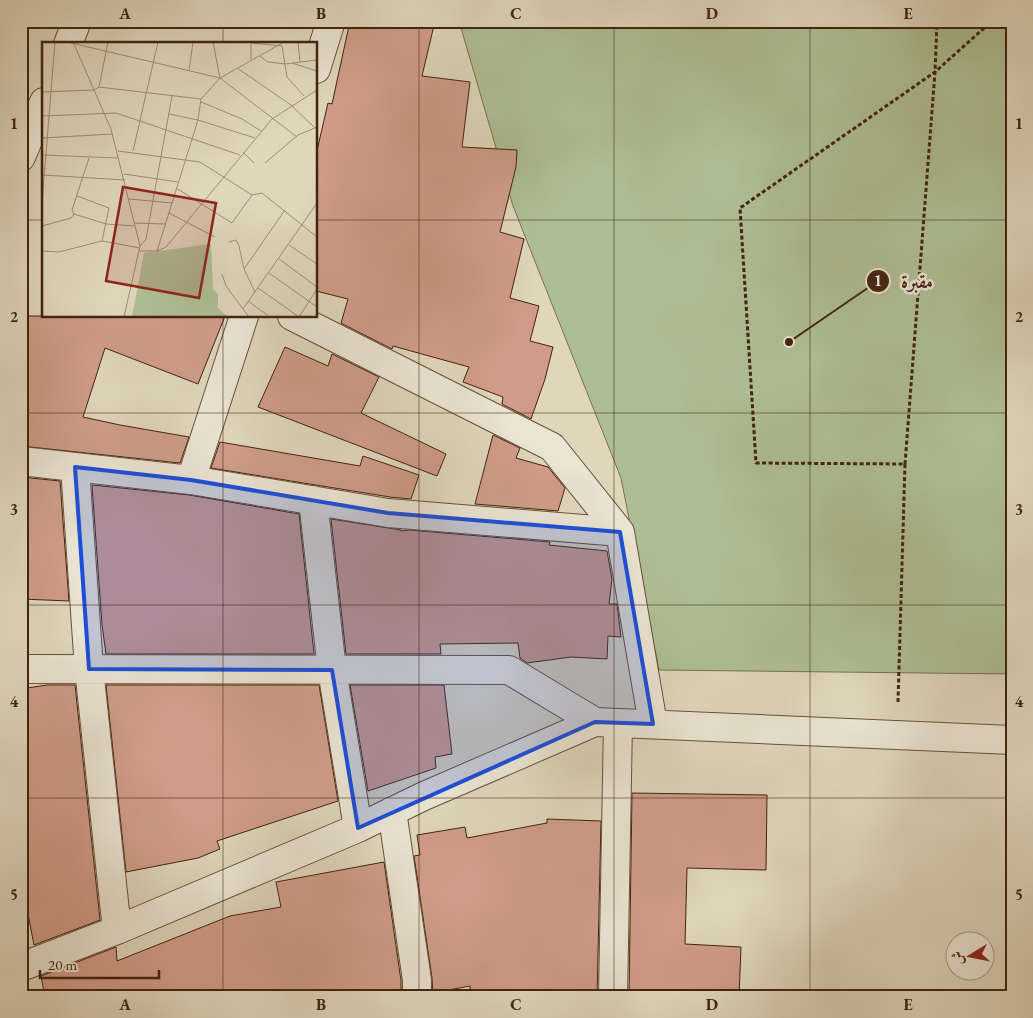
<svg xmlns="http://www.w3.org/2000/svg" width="1033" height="1018" font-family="'EB Garamond',Amiri,serif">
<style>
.green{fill:#aebe94;stroke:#787052}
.building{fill:#d09c89;stroke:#41230f}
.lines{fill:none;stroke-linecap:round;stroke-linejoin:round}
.minor-casing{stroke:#68503a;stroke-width:30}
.path{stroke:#41230f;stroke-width:3;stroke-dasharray:4 2.5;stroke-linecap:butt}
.minor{stroke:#eae4d3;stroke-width:28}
.marked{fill:#1d4ed8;fill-opacity:0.2;stroke:#1d4ed8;stroke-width:4;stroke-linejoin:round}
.grid{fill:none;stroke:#41230f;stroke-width:1;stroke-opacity:0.55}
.inset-road{fill:none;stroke:#a08e77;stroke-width:1}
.view{fill:#8f2418;fill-opacity:0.15;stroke:#8f2418;stroke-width:2.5}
.inset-edge{fill:none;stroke:#41230f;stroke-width:2.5}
.leader{fill:none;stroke:#41230f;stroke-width:2}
.callout-dot{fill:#41230f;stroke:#eae4d3;stroke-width:2}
.mark-label{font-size:15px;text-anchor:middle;font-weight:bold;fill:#fff}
.callout-label{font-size:19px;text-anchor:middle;font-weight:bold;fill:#41230f;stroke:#eae4d3;stroke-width:5;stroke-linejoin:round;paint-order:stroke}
.neatline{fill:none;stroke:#41230f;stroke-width:2}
.grid-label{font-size:16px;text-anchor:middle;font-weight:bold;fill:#41230f}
</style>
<rect width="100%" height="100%" fill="#dfd6bc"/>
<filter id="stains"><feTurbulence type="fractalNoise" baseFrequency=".004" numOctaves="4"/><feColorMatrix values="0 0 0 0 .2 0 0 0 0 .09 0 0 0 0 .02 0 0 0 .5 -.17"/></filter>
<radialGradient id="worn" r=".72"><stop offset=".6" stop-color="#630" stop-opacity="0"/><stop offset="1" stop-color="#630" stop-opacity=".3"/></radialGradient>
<path class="green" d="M459 21H1012V674L659 670 621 478 513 206Z"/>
<path class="building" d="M350 21H435L422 76 470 82 462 147 517 150 516 167 500 232 524 239 510 298 539 306 530 341 553 347 545 379 531 419 502 404 503 397 463 382 469 367 393 346 392 349 341 323 348 299 316 291V155L328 103 332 104Z
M21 316H225L198 384 105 348 83 417 120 425 189 437 180 463 21 446Z
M285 347 328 366 332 354 379 377 361 413 446 454 437 476 258 407Z
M493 435 520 448 516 458 548 467 565 488 558 511 475 504Z
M220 442 360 466 363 456 419 475 411 499 390 497 211 468Z
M21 477 60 481 69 601 21 599Z
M92 485 189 495 299 514 314 654H106L102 625Z
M331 519 401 530V531L409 530 550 542 549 545 607 551 612 579 609 604H617L621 637 608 636 607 659 571 657 527 663 520 658 518 643 440 644 441 654H346Z
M47 685H75L100 920 34 945 21 878V689Z
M106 685H319L338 801 217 841 220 849 198 858 126 872Z
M350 685H444L452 754 435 757 436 768 368 791Z
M632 793 767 795 766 870 687 868 685 944 741 947 739 997H629Z
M547 819 601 821 597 997H470V986L433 993 432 978 414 856 420 855 417 835 465 827 467 838 547 823Z
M384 862 401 981V997H45L41 976 116 947 117 961 230 916 281 907 276 882Z"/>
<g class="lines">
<g class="minor-casing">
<path id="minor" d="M68 44 77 21
M316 69 331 21
M21 157 44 102
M292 316 552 447 620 532
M21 461 191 480 388 513 620 532 653 724
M75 467 89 669 117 930
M191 480 244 316
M313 500 332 670 358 828
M21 669 509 670 595 722
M392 811 417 980V997
M21 967 117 930 358 828 424 796 595 722 1012 740
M613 997 618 723"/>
</g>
<path class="path" d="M905 464 935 72 937 21
M898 702 905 464 756 463 740 208 935 72 992 21"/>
<use href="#minor" class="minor"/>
</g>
<path class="marked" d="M75 467 191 480 388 513 620 532 653 724 595 722 358 828 332 670 89 669Z"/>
<path class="grid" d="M223 21V44M419 21V997M614 21V997M810 21V997M21 220H44M316 220H1012M223 316V997M21 413H1012M21 605H1012M21 798H1012"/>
<g transform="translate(42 42)">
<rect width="275" height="275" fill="#dfd6bc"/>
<path d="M169 202 171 247 176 252V266L186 275H90L102 211Z" fill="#aebe94"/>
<path class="inset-road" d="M25 0 178 36 255 95M31 0 69 87 98 204 82 275M171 0 178 36M209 0V18M256 0 258 20M209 1 240 4 245 35 262 54M218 14 226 20 243 22 275 18M250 21 275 29M195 26 249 63 273 86M147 29 151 0M57 45 159 57M0 50 52 48 57 45 66 0M159 60 200 77 219 89M127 72 156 78 213 96M0 74 74 71 198 113M0 96 71 92M76 109 158 120 210 153 220 151 275 195M91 109 116 0M201 110 212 121M0 113 77 116M223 121 256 93 275 85M82 132 136 140M0 133 83 138M134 146 190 181 210 153M35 154 67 166 60 199M87 157 130 161M0 161 13 0M127 171 173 195M32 172 30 168 47 116M92 181 123 182M0 184 29 176 32 172 64 182 93 184M187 200 194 198 197 204 202 227 213 250M247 203 275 222M98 204 104 197 130 54M0 209 17 210 60 199 98 206M97 209H115L156 78 159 57 178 36 242 0M115 209 124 205 230 77 275 48M237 217 275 245M202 227 243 168M227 231 275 265M180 232 184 244 207 275M216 246 257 275M206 259 228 275M201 267 275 161M257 275 275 247"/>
<path class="view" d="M81 145 174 161 157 256 64 239Z"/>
<rect width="275" height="275" class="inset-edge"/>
</g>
<path class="leader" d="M789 342L878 281"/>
<g class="callout-dot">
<circle cx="789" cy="342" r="5"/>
<circle cx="878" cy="281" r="12"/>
</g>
<g class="mark-label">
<text x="878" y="286">1</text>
</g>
<g class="callout-label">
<text x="917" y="288">مقبرة</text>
</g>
<rect width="1033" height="1018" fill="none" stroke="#dfd6bc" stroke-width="55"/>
<g transform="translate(970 956) rotate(260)"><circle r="24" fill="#eae4d3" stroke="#a69785"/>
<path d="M0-4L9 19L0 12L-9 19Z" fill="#8f2418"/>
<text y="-8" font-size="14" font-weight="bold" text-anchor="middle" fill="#41230f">ش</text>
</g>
<path d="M40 970v8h119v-8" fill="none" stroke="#41230f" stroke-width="2.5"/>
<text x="48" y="970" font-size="15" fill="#41230f" stroke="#eae4d3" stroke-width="4" paint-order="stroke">20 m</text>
<rect x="28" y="28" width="978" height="962" class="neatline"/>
<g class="grid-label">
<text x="125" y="19">A</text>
<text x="321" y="19">B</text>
<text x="516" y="19">C</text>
<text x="712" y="19">D</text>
<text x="908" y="19">E</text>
<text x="14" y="129">1</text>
<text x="1019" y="129">1</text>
<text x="14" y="322">2</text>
<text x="1019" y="322">2</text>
<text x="14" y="515">3</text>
<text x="1019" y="515">3</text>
<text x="14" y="707">4</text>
<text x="1019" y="707">4</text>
<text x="14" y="900">5</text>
<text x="1019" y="900">5</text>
<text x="125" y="1010">A</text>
<text x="321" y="1010">B</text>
<text x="516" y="1010">C</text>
<text x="712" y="1010">D</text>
<text x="908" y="1010">E</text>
</g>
<rect width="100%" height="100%" filter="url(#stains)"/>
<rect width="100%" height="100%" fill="url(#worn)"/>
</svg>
